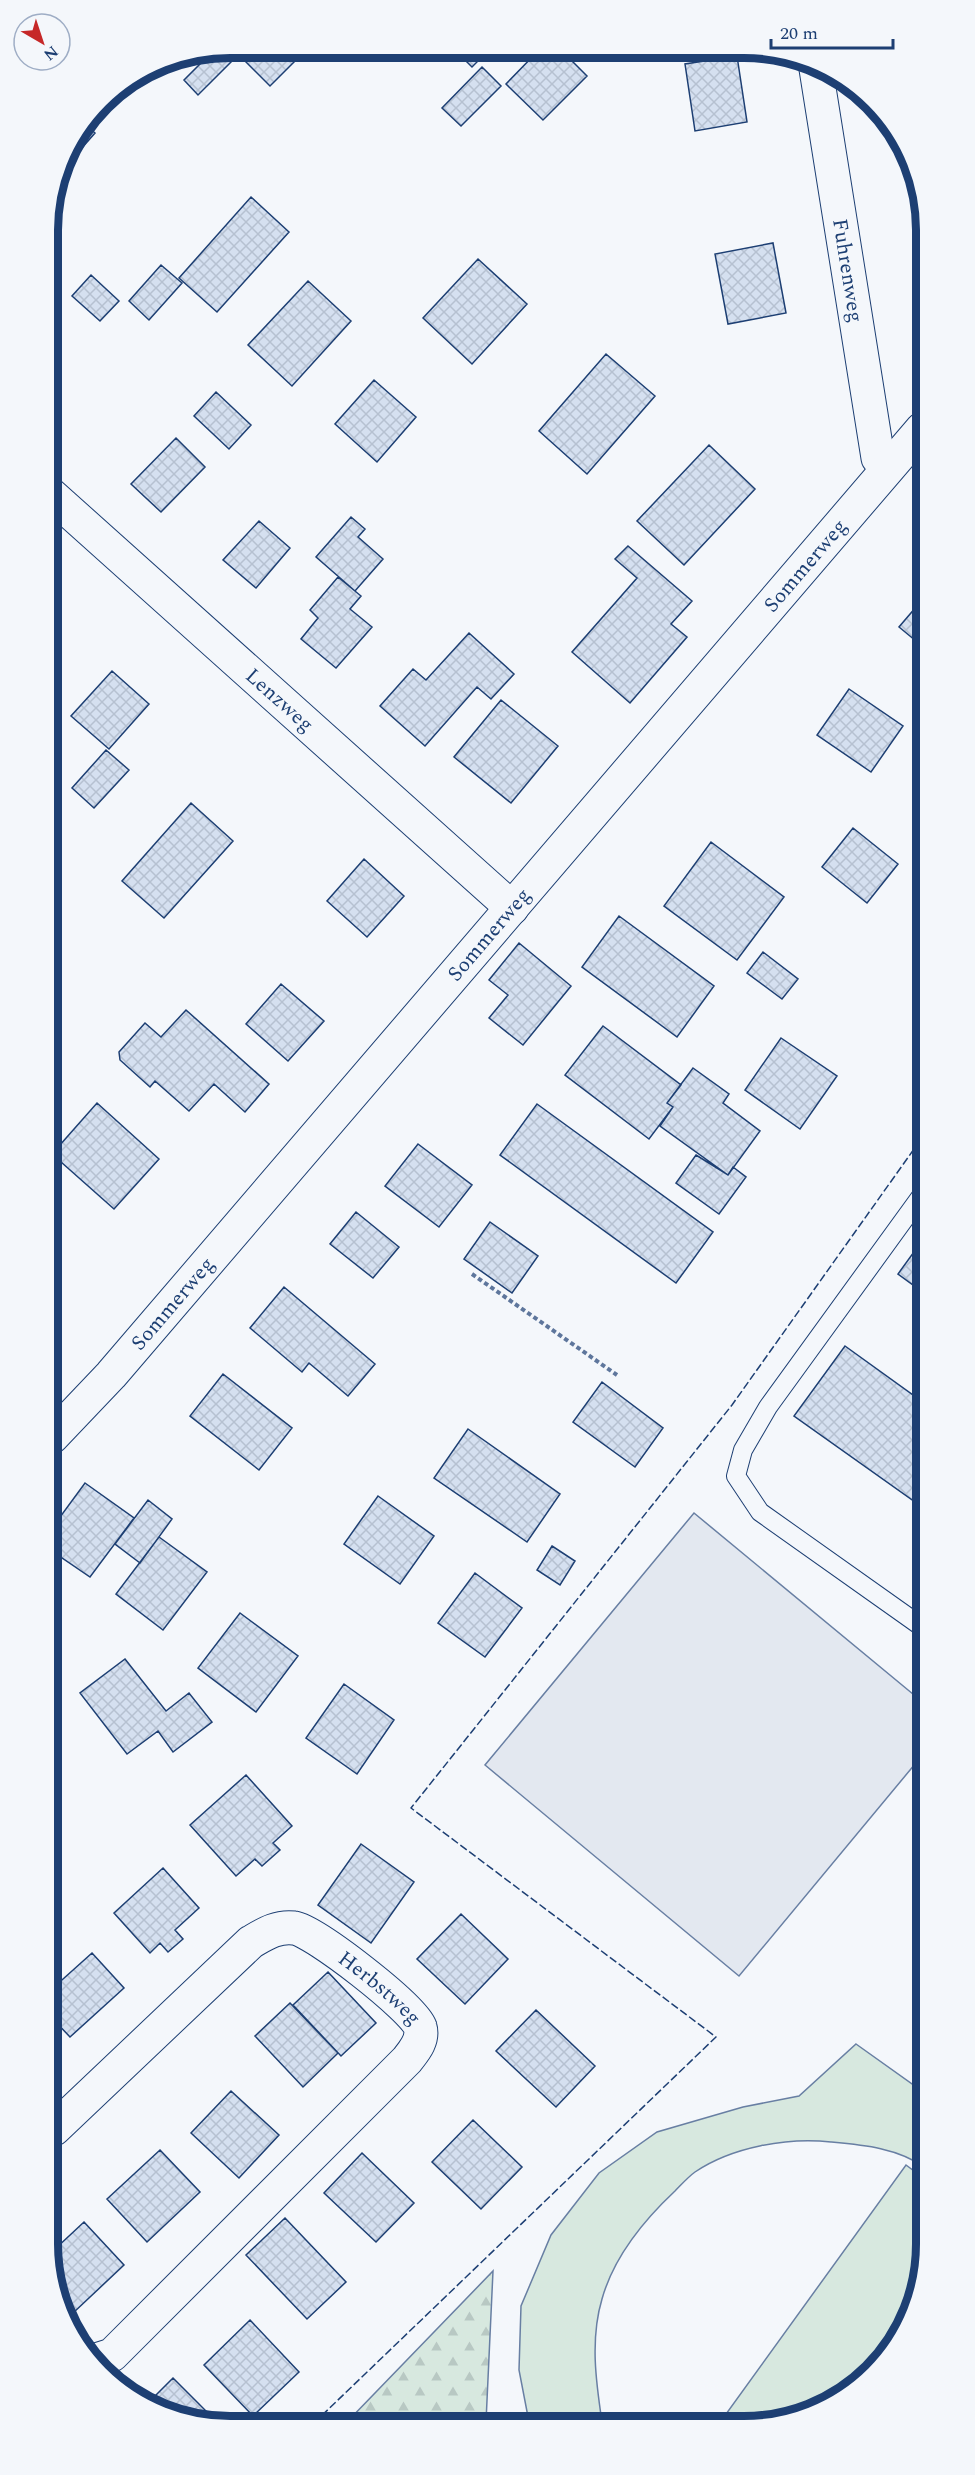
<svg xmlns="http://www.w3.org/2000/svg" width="975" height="2475" font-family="Spectral,serif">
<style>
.forest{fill:url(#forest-firs);stroke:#687fa3;stroke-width:1.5}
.pitch{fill:#d7e8df;stroke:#687fa3;stroke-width:1.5}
.parking{fill:#e3e8f0;stroke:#687fa3;stroke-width:1.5}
.building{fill:url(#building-cross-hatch);stroke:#1d3f73;stroke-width:1.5}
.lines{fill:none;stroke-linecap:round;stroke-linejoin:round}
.service-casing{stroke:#1d3f73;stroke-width:20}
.minor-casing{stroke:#1d3f73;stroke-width:35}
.path{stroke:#5e769c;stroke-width:4;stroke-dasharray:4.5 3;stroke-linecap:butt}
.service{stroke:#f4f7fb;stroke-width:18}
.minor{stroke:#f4f7fb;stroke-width:33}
.fence{stroke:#1d3f73;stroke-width:1.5;stroke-dasharray:8 3;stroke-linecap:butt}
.labels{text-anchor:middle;stroke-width:4.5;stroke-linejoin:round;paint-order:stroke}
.street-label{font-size:21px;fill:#1d3f73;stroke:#f4f7fb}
.rim{fill:none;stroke:#1d3f73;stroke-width:8}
</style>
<defs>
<pattern id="forest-firs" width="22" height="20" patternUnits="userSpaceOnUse" patternTransform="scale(1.5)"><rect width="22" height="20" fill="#d7e8df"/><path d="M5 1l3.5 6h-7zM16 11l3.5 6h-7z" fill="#b8c8c3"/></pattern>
<pattern id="building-cross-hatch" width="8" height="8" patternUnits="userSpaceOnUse" patternTransform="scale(1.5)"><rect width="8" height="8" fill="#d5e0f0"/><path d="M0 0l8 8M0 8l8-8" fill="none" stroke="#b6c1d1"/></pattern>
</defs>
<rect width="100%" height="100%" fill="#f4f7fb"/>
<path class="forest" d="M493 2271 486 2422 346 2423Z"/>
<path class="pitch" d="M856 2044 926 2094V2168C898 2148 864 2145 831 2142 788 2137 732 2147 695 2172 688 2177 681 2185 675 2191 643 2221 614 2256 602 2299 590 2339 596 2382 602 2422H529L519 2370 521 2306 551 2235 599 2173 657 2132 743 2107 799 2096Z
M906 2165 926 2180 927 2256 917 2304 889 2356 846 2396 792 2421H721Z"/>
<path class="parking" d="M694 1513 925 1704V1752L739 1976 485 1765Z"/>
<path class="building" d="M240 48H308L270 86 236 52Z
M224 49 234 59 198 95 184 80 213 51Z
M454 49 489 50 472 67Z
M539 50H561L587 76 543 120 506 84Z
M737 56 747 122 695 131 685 64Z
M482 67 501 86 461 126 442 108Z
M86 125 95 133 66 166 63 164 67 150Z
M251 197 289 232 217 312 179 278Z
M773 243 786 313 728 324 715 254Z
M478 259 527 304 472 364 423 318Z
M161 265 182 283 149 320 129 301Z
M91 275 119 301 100 321 72 296Z
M308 281 351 321 292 386 248 345Z
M606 354 655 396 587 474 539 431Z
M374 380 416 417 377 462 335 424Z
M216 392 251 425 229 449 194 416Z
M176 438 205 467 161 512 131 484Z
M709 445 755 489 684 565 637 521Z
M351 517 365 529 358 537 383 559 355 591 316 557Z
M259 521 290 548 256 588 223 560Z
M628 546 692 601 671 624 687 637 630 703 572 652 637 578 615 559Z
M338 577 361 596 350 609 372 627 336 668 301 639 318 618 310 610Z
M922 600V646L899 627Z
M469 633 514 674 491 699 477 687 425 746 380 706 413 669 426 680Z
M112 671 149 704 109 749 71 716Z
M849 689 903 726 871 772 817 735Z
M501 700 558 746 511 803 454 757Z
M106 750 129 770 94 808 72 788Z
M191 803 233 841 164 918 122 881Z
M853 828 898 864 867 903 822 867Z
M711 842 784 897 737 960 664 906Z
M364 859 404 896 367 937 327 901Z
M619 916 714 986 677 1037 582 967Z
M519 943 571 986 523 1045 489 1018 508 995 489 980Z
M763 952 798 979 782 999 747 973Z
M281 984 324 1021 288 1061 246 1024Z
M186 1010 269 1084 245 1112 214 1084 189 1111 155 1081 150 1087 120 1060 119 1052 145 1023 161 1037Z
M603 1026 681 1085 667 1103 673 1107 649 1139 565 1075Z
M781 1038 837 1076 800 1129 745 1090Z
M693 1068 729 1094 723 1103 760 1131 728 1175 660 1126 673 1107 667 1103Z
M97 1103 159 1159 114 1209 52 1154Z
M537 1104 713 1232 676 1283 500 1155Z
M418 1144 472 1185 439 1227 385 1186Z
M696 1155 728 1175 733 1167 746 1177 719 1214 676 1183Z
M356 1212 399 1247 373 1278 330 1244Z
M490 1222 538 1256 512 1293 464 1259Z
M924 1238V1293L898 1274Z
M284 1287 375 1364 348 1396 309 1363 302 1372 250 1328Z
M845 1346 924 1403 925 1509 794 1416Z
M223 1374 292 1428 259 1470 190 1416Z
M602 1382 663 1428 635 1467 573 1422Z
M468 1429 560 1494 527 1542 434 1478Z
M85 1483 134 1518 90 1577 52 1551V1528Z
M378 1496 434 1536 400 1584 344 1544Z
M148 1500 172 1519 140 1563 115 1544Z
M159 1537 207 1572 163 1630 116 1594Z
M552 1546 575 1561 560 1585 537 1570Z
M475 1573 522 1608 485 1657 438 1623Z
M240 1613 298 1656 256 1712 198 1668Z
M125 1659 166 1711 189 1693 212 1722 173 1752 158 1731 127 1754 80 1693Z
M344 1684 394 1720 357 1774 306 1738Z
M246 1775 292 1826 273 1843 280 1850 262 1866 255 1859 236 1876 190 1825Z
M361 1844 414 1882 371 1943 318 1905Z
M163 1868 199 1908 175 1930 183 1939 168 1952 160 1943 150 1953 114 1913Z
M461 1914 508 1959 465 2004 417 1959Z
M92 1953 124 1988 70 2037 53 2019V1988Z
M328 1972 376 2023 341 2056 293 2005Z
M926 1994V2019L914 2010Z
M290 2003 338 2053 303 2087 255 2036Z
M536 2010 595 2066 556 2107 496 2051Z
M231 2091 279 2135 239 2178 191 2133Z
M473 2120 522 2167 481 2209 432 2162Z
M160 2150 200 2192 147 2242 107 2199Z
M362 2153 414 2203 376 2242 324 2193Z
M285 2218 346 2282 307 2319 246 2255Z
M84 2222 124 2265 72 2314 54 2292V2250Z
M250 2320 299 2372 253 2416 204 2365Z
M173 2378 218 2423 195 2424 150 2401Z"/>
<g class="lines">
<g class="service-casing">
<path id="service" d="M924 1192 768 1407 743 1450 736 1476 760 1512 925 1629"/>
</g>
<g class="minor-casing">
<g id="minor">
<path id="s1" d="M816 69 878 458 888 466"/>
<path id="s2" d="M49 493 512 908"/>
<path id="s3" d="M52 1437 111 1375 922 429"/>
<path id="s4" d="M54 2129 251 1942C265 1934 277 1926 294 1928 312 1929 416 2010 420 2027 424 2040 414 2051 407 2060L112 2355 93 2361"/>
</g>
</g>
<path class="path" d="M472 1274 617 1375"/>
<use href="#service" class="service"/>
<use href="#minor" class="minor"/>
<path class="fence" d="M314 2423 716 2037 411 1808 732 1405 924 1135"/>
</g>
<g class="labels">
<g class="street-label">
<text dy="7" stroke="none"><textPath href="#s1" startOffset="204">Fuhrenweg</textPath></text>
<text dy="7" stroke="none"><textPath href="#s3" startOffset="1152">Sommerweg</textPath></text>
<text dy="7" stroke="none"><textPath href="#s2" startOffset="310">Lenzweg</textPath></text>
<text dy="7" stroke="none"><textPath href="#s3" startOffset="666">Sommerweg</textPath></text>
<text dy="7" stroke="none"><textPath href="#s3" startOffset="180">Sommerweg</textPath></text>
<text dy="7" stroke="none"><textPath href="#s4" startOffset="423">Herbstweg</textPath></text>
</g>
</g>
<path d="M0 0H975V2475H0ZM230 58H744A172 172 0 0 1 916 230V2244A172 172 0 0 1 744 2416H230A172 172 0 0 1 58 2244V230A172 172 0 0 1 230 58Z" fill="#f4f7fb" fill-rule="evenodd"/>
<path class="rim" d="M230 58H744A172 172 0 0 1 916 230V2244A172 172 0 0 1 744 2416H230A172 172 0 0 1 58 2244V230A172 172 0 0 1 230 58Z"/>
<g transform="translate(42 42) rotate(141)"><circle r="28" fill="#f4f7fb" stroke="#9eadc5" stroke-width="1.5"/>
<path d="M0-4.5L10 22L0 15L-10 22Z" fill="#c62828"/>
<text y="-9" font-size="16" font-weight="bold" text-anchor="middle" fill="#1d3f73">N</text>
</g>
<path d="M771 39v9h122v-9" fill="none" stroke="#1d3f73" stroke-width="3"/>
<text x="780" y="39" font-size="18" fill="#1d3f73" stroke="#f4f7fb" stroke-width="4.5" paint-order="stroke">20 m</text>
</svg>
